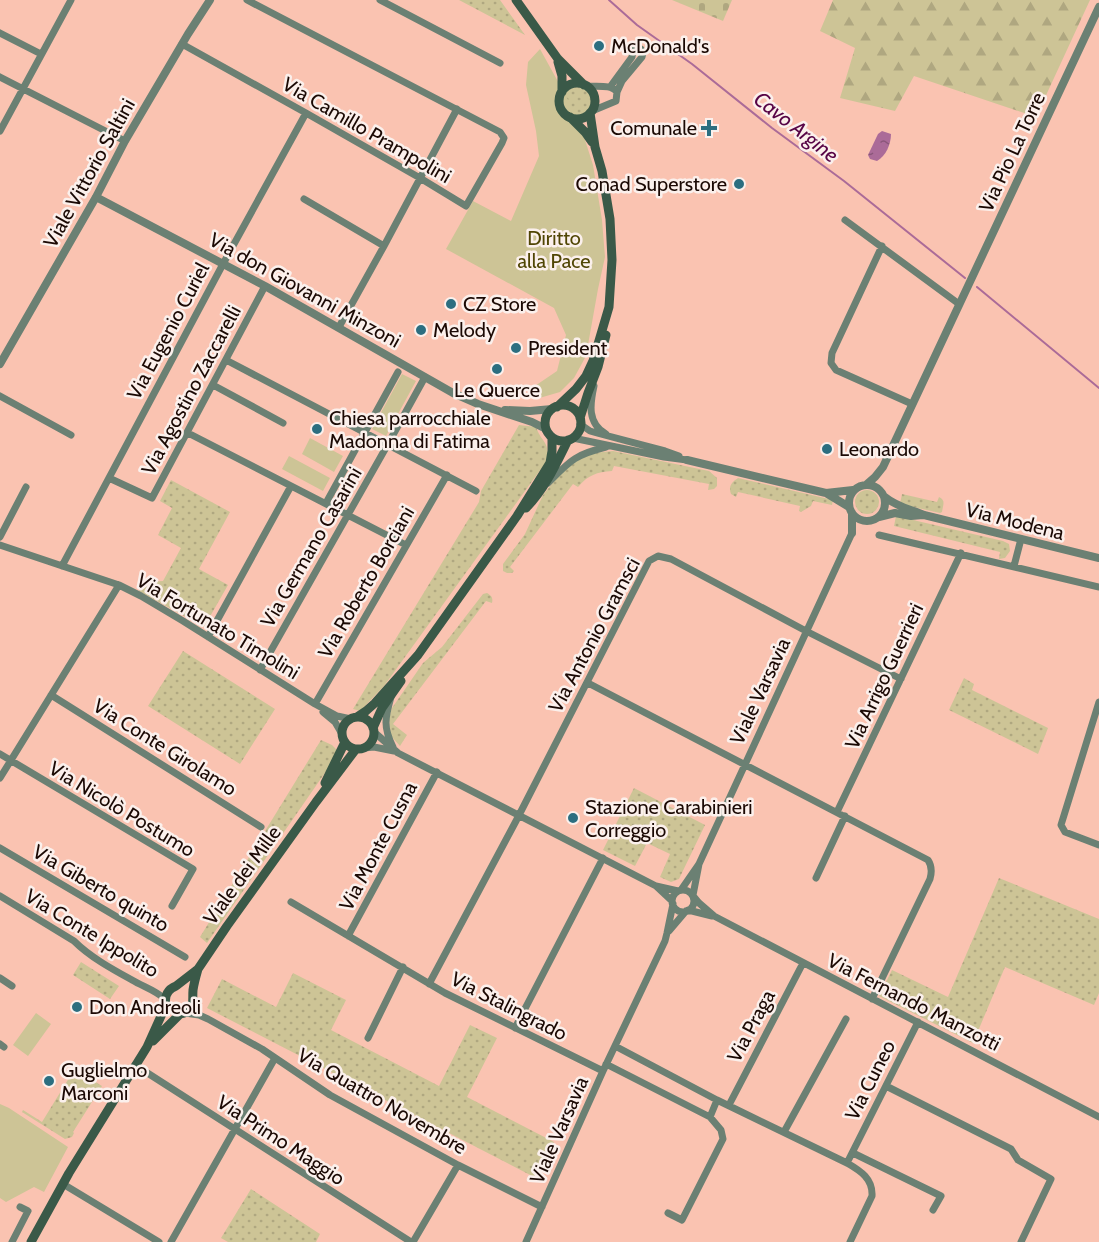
<svg xmlns="http://www.w3.org/2000/svg" width="1099" height="1242" font-family="Cabin,sans-serif">
<style>
.grass{fill:url(#grass-dots)}
.forest{fill:url(#forest-firs)}
.cemetery{fill:url(#cemetery-stones)}
.park{fill:#cdc496}
.water{fill:url(#water-ripples)}
.lines{fill:none;stroke-linecap:round;stroke-linejoin:round}
.stream{stroke:#ab6b98;stroke-width:2}
.minor{stroke:#6b8073;stroke-width:7}
.tertiary{stroke:#6b8073;stroke-width:8}
.secondary{stroke:#3a5948;stroke-width:9}
.poi-dot{fill:#2c6e80;stroke:#fbf0ec;stroke-width:2}
.labels{text-anchor:middle;stroke-width:5;stroke-linejoin:round;paint-order:stroke}
.poi-label{font-size:20px;fill:#1b0904;stroke:#fbf0ec;text-anchor:start}
.street-label{font-size:20px;fill:#1b0904;stroke:#fbf0ec}
.park-label{font-size:20px;fill:#504504;stroke:#fbf0ec}
.water-label{font-size:21px;font-style:italic;fill:#570446;stroke:#fbf0ec}
</style>
<defs>
<pattern id="grass-dots" width="8" height="8" patternUnits="userSpaceOnUse" patternTransform="scale(1.5)"><rect width="8" height="8" fill="#cdc496"/><path d="M2 2h.1M6 6h.1" fill="none" stroke="#afa780" stroke-width="1.8" stroke-linecap="round"/></pattern>
<pattern id="forest-firs" width="22" height="20" patternUnits="userSpaceOnUse" patternTransform="scale(1.5)"><rect width="22" height="20" fill="#cdc496"/><path d="M5 1l3.5 6h-7zM16 11l3.5 6h-7z" fill="#afa780"/></pattern>
<pattern id="cemetery-stones" width="16" height="16" patternUnits="userSpaceOnUse" patternTransform="scale(1.5)"><rect width="16" height="16" fill="#cdc496"/><path d="M2 7V4a2 2 0 0 1 4 0v3zM10 15v-3a2 2 0 0 1 4 0v3z" fill="#afa780"/></pattern>
<pattern id="water-ripples" width="26" height="14" patternUnits="userSpaceOnUse" patternTransform="scale(1.5)"><rect width="26" height="14" fill="#ab6b98"/><path d="M2 4q2-2 4 0t4 0M15 11q2-2 4 0t4 0" fill="none" stroke="#8a567a"/></pattern>
</defs>
<rect width="100%" height="100%" fill="#fac3b1"/>
<path class="grass" d="M460 0H500L525 35 459 0Z
M563 101a14 14 0 1 1 28 0a14 14 0 1 1-28 0Z
M519 425 536 427C542 444 551 441 546 462L384 686 360 711 353 709 479 502 481 491Z
M613 451 709 471 717 478V486L714 489 708 490 709 484 614 466 612 471C597 472 588 475 578 487L573 484 510 567 514 571 512 573H507L503 571V564L525 534 543 495 559 475 574 461 593 453Z
M738 478 833 500 832 505 813 501 811 506 801 512 799 511 800 506 738 492 736 497 731 494C728 486 732 482 738 478Z
M171 480 230 512 199 569 228 585 204 627 139 591 144 582 163 581 181 548 158 535 172 508 160 501Z
M855 502a12 12 0 1 1 24 0a12 12 0 1 1-24 0Z
M902 494 937 502 939 497C946 500 943 505 942 512L940 513 900 504Z
M896 516 1003 541 1009 544 1010 551 1005 558 999 559 1000 552 894 526Z
M487 593C492 596 493 598 492 603L486 601 393 724 407 735 400 746 391 736 389 718 392 708 423 663 442 647 483 594Z
M183 651 275 709 240 764 148 706Z
M964 678 974 684 972 690 1048 728 1038 754 949 710Z
M321 740 332 745 337 750 329 767 207 943 200 937Z
M634 788 705 825 679 879 671 882 660 877 670 854 647 843 635 866 603 850Z
M999 878 1099 919V993L1094 1005 1005 967 973 1043 879 996 892 970 948 997Z
M81 962 119 986 110 999 73 975Z
M293 973 346 1000 331 1030 439 1086 470 1025 497 1038 467 1097 554 1142 536 1178 207 1008 222 979 276 1007Z
M77 1065 81 1068 79 1072 102 1086 73 1132 74 1133 72 1137 65 1139 22 1112 23 1110 42 1122Z
M251 1189 320 1234 316 1242H228L221 1238Z"/>
<path class="forest" d="M833 0H1090L1036 117 914 76 895 111 840 98 855 48 820 31Z"/>
<path class="cemetery" d="M672 0H732L723 21Z"/>
<path class="park" d="M540 49 578 118 593 165 602 220 605 257 598 289 586 356 574 378 560 392 536 399 529 390 557 371 566 335 554 308 446 249 473 201 511 221 539 156 536 131 526 85 528 62Z
M402 374 416 381 386 436 372 429Z
M310 438 343 456 334 472 302 454Z
M289 456 330 478 323 491 282 469Z
M36 1013 51 1024 28 1056 13 1045Z
M0 1104 9 1108 68 1147 44 1192 34 1187 6 1202 0 1198Z"/>
<path class="water" d="M882 131 891 134C891 144 886 156 877 161L870 159 868 155 878 134Z"/>
<g class="lines">
<path class="stream" d="M609 0 637 25 692 64 772 128 844 181 965 278
M977 287 1099 388"/>
<path class="minor" d="M380 0 500 63
M0 33 41 54
M182 44 306 113 420 178 466 206 502 143 504 138 500 132 247 0
M0 77 125 141
M587 86C597 87 611 84 617 92L616 101 592 111
M610 87 632 57 633 50 635 48 641 49 643 53 642 57 622 81 617 92
M0 131 71 0
M304 199 384 246
M845 220 959 304
M882 246 832 353 831 363 836 370 912 404
M339 327 384 246 457 109
M226 360 476 491
M213 385 283 423
M594 386C590 404 587 423 606 434
M0 396 71 435
M580 424 590 431 597 433 665 451 679 456
M188 433 406 545
M573 438 664 457 687 460
M109 478 152 498 265 286
M548 483C570 461 574 455 606 447
M326 503 398 372
M879 535 1099 587
M0 537 26 487
M0 545 119 585 141 596 183 621 315 704 337 716 351 719
M62 566 223 264 306 113
M1014 566 1021 539
M208 637 291 486
M260 670 388 444 425 377
M588 683 928 860C932 866 932 872 930 879L872 999
M51 695 261 827
M391 697C385 718 383 727 393 747
M1099 702 1061 825 1065 832 1099 845
M315 704 447 475
M323 712 335 722 342 734
M374 732 398 753 656 886 678 891
M364 748 374 747 394 751
M0 754 193 869 172 906
M0 778 119 585
M837 812 961 553
M0 848 185 957
M816 878 845 816
M656 886 672 901
M681 890 699 864 852 533
M672 901a11 11 0 1 1 22 0a11 11 0 1 1-22 0Z
M693 895 699 864
M0 896 74 941C90 957 112 969 132 980 144 987 155 990 165 999
M694 897 699 903 714 916 1099 1117
M291 902 445 993 603 1071
M688 910 712 916
M669 931 686 911
M348 936 437 772
M0 978 12 986
M429 984 516 821 649 561 658 556 671 559 806 631 901 679
M185 1013 199 1015 208 1019 262 1049 330 1095 458 1165 542 1207
M515 1028 603 858
M368 1038 403 967
M0 1044 4 1047
M615 1046 717 1100 847 1163C861 1171 873 1179 872 1196L850 1242
M606 1064 710 1117 717 1100
M135 1065 411 1242
M886 1086 1011 1149 1018 1160 1051 1179 1021 1242
M729 1105 803 963
M784 1132 846 1019
M853 1153 941 1196 933 1210
M847 1163 918 1022
M63 1184 159 1242
M668 1213 682 1220 723 1139 721 1130 710 1117
M12 1242 28 1211 20 1207
M171 1242 275 1058
M413 1242 458 1165
M526 1242 603 1071 665 941 667 933 673 904"/>
<path class="tertiary" d="M96 197 265 286 453 393 478 404 532 422 546 429
M0 364 96 197 125 141 188 34 210 0
M505 410 530 411 552 409
M687 460 826 493 849 507
M867 484 875 477 883 467 1099 7
M849 503a18 18 0 1 1 36 0a18 18 0 1 1-36 0Z
M826 493 853 490
M885 497C897 507 910 509 924 515L1099 558
M879 517 895 513 911 516 923 515
M852 533V513"/>
<path class="secondary" d="M516 0 558 59 584 85
M558 62 562 76V92
M559 101a18 18 0 1 1 36 0a18 18 0 1 1-36 0Z
M570 117 585 132 592 142
M545 423a18 18 0 1 1 36 0a18 18 0 1 1-36 0Z
M557 407 576 389 586 376 593 361 609 307 612 260 610 219 602 171 595 147 590 113
M580 418 588 393 598 367 606 335
M526 508C545 489 556 464 568 440
M357 717 366 711 375 703 418 655 517 516 550 463 552 451V438
M342 733a16 16 0 1 1 32 0a16 16 0 1 1-32 0Z
M373 728 382 708 401 681
M325 783 345 742
M153 1041 180 1014C196 1011 192 1003 193 990 194 983 196 976 198 969
M31 1242 69 1173 147 1047 166 1005C164 996 168 989 176 986L198 969 227 926 316 802 356 749"/>
</g>
<g class="poi-dot">
<circle cx="599" cy="46" r="6"/>
<path d="M706 119h6v6h6v6h-6v6h-6v-6h-6v-6h6z"/>
<circle cx="739" cy="184" r="6"/>
<circle cx="451" cy="304" r="6"/>
<circle cx="421" cy="330" r="6"/>
<circle cx="516" cy="348" r="6"/>
<circle cx="497" cy="369" r="6"/>
<circle cx="317" cy="429" r="6"/>
<circle cx="827" cy="449" r="6"/>
<circle cx="573" cy="818" r="6"/>
<circle cx="77" cy="1007" r="6"/>
<circle cx="49" cy="1081" r="6"/>
</g>
<g class="labels">
<g class="poi-label">
<text x="611" y="53">McDonald's</text>
<text x="697" y="135" text-anchor="end">Comunale</text>
<text x="727" y="191" text-anchor="end">Conad Superstore</text>
<text x="463" y="311">CZ Store</text>
<text x="433" y="337">Melody</text>
<text x="528" y="355">President</text>
<text x="497" y="397" text-anchor="middle">Le Querce</text>
<text x="329" y="425">Chiesa parrocchiale<tspan x="329" dy="23">Madonna di Fatima</tspan></text>
<text x="839" y="456">Leonardo</text>
<text x="585" y="814">Stazione Carabinieri<tspan x="585" dy="23">Correggio</tspan></text>
<text x="89" y="1014">Don Andreoli</text>
<text x="61" y="1077">Guglielmo<tspan x="61" dy="23">Marconi</tspan></text>
</g>
<g class="street-label">
<text transform="translate(367 130) rotate(30)" y="7">Via Camillo Prampolini</text>
<text transform="translate(1012 152) rotate(-65)" y="7">Via Pio La Torre</text>
<text transform="translate(89 173) rotate(-61)" y="7">Viale Vittorio Saltini</text>
<text transform="translate(305 290) rotate(29)" y="7">Via don Giovanni Minzoni</text>
<text transform="translate(168 331) rotate(-62)" y="7">Via Eugenio Curiel</text>
<text transform="translate(191 390) rotate(-62)" y="7">Via Agostino Zaccarelli</text>
<text transform="translate(1015 521) rotate(14)" y="7">Via Modena</text>
<text transform="translate(311 547) rotate(-60)" y="7">Via Germano Casarini</text>
<text transform="translate(366 582) rotate(-60)" y="7">Via Roberto Borciani</text>
<text transform="translate(218 626) rotate(31)" y="7">Via Fortunato Timolini</text>
<text transform="translate(594 635) rotate(-62)" y="7">Via Antonio Gramsci</text>
<text transform="translate(884 676) rotate(-65)" y="7">Via Arrigo Guerrieri</text>
<text transform="translate(760 691) rotate(-65)" y="7">Viale Varsavia</text>
<text transform="translate(165 747) rotate(32)" y="7">Via Conte Girolamo</text>
<text transform="translate(122 809) rotate(31)" y="7">Via Nicolò Postumo</text>
<text transform="translate(378 846) rotate(-62)" y="7">Via Monte Cusna</text>
<text transform="translate(242 875) rotate(-54)" y="7">Viale dei Mille</text>
<text transform="translate(101 888) rotate(30)" y="7">Via Giberto quinto</text>
<text transform="translate(92 933) rotate(31)" y="7">Via Conte Ippolito</text>
<text transform="translate(914 1002) rotate(27)" y="7">Via Fernando Manzotti</text>
<text transform="translate(509 1006) rotate(27)" y="7">Via Stalingrado</text>
<text transform="translate(751 1026) rotate(-62)" y="7">Via Praga</text>
<text transform="translate(870 1080) rotate(-63)" y="7">Via Cuneo</text>
<text transform="translate(382 1101) rotate(30)" y="7">Via Quattro Novembre</text>
<text transform="translate(559 1130) rotate(-66)" y="7">Viale Varsavia</text>
<text transform="translate(281 1140) rotate(33)" y="7">Via Primo Maggio</text>
</g>
<g class="park-label">
<text x="554" y="245">Diritto<tspan x="554" dy="23">alla Pace</tspan></text>
</g>
<g class="water-label">
<text transform="translate(796 127) rotate(38)" y="7">Cavo Argine</text>
</g>
</g>
</svg>
